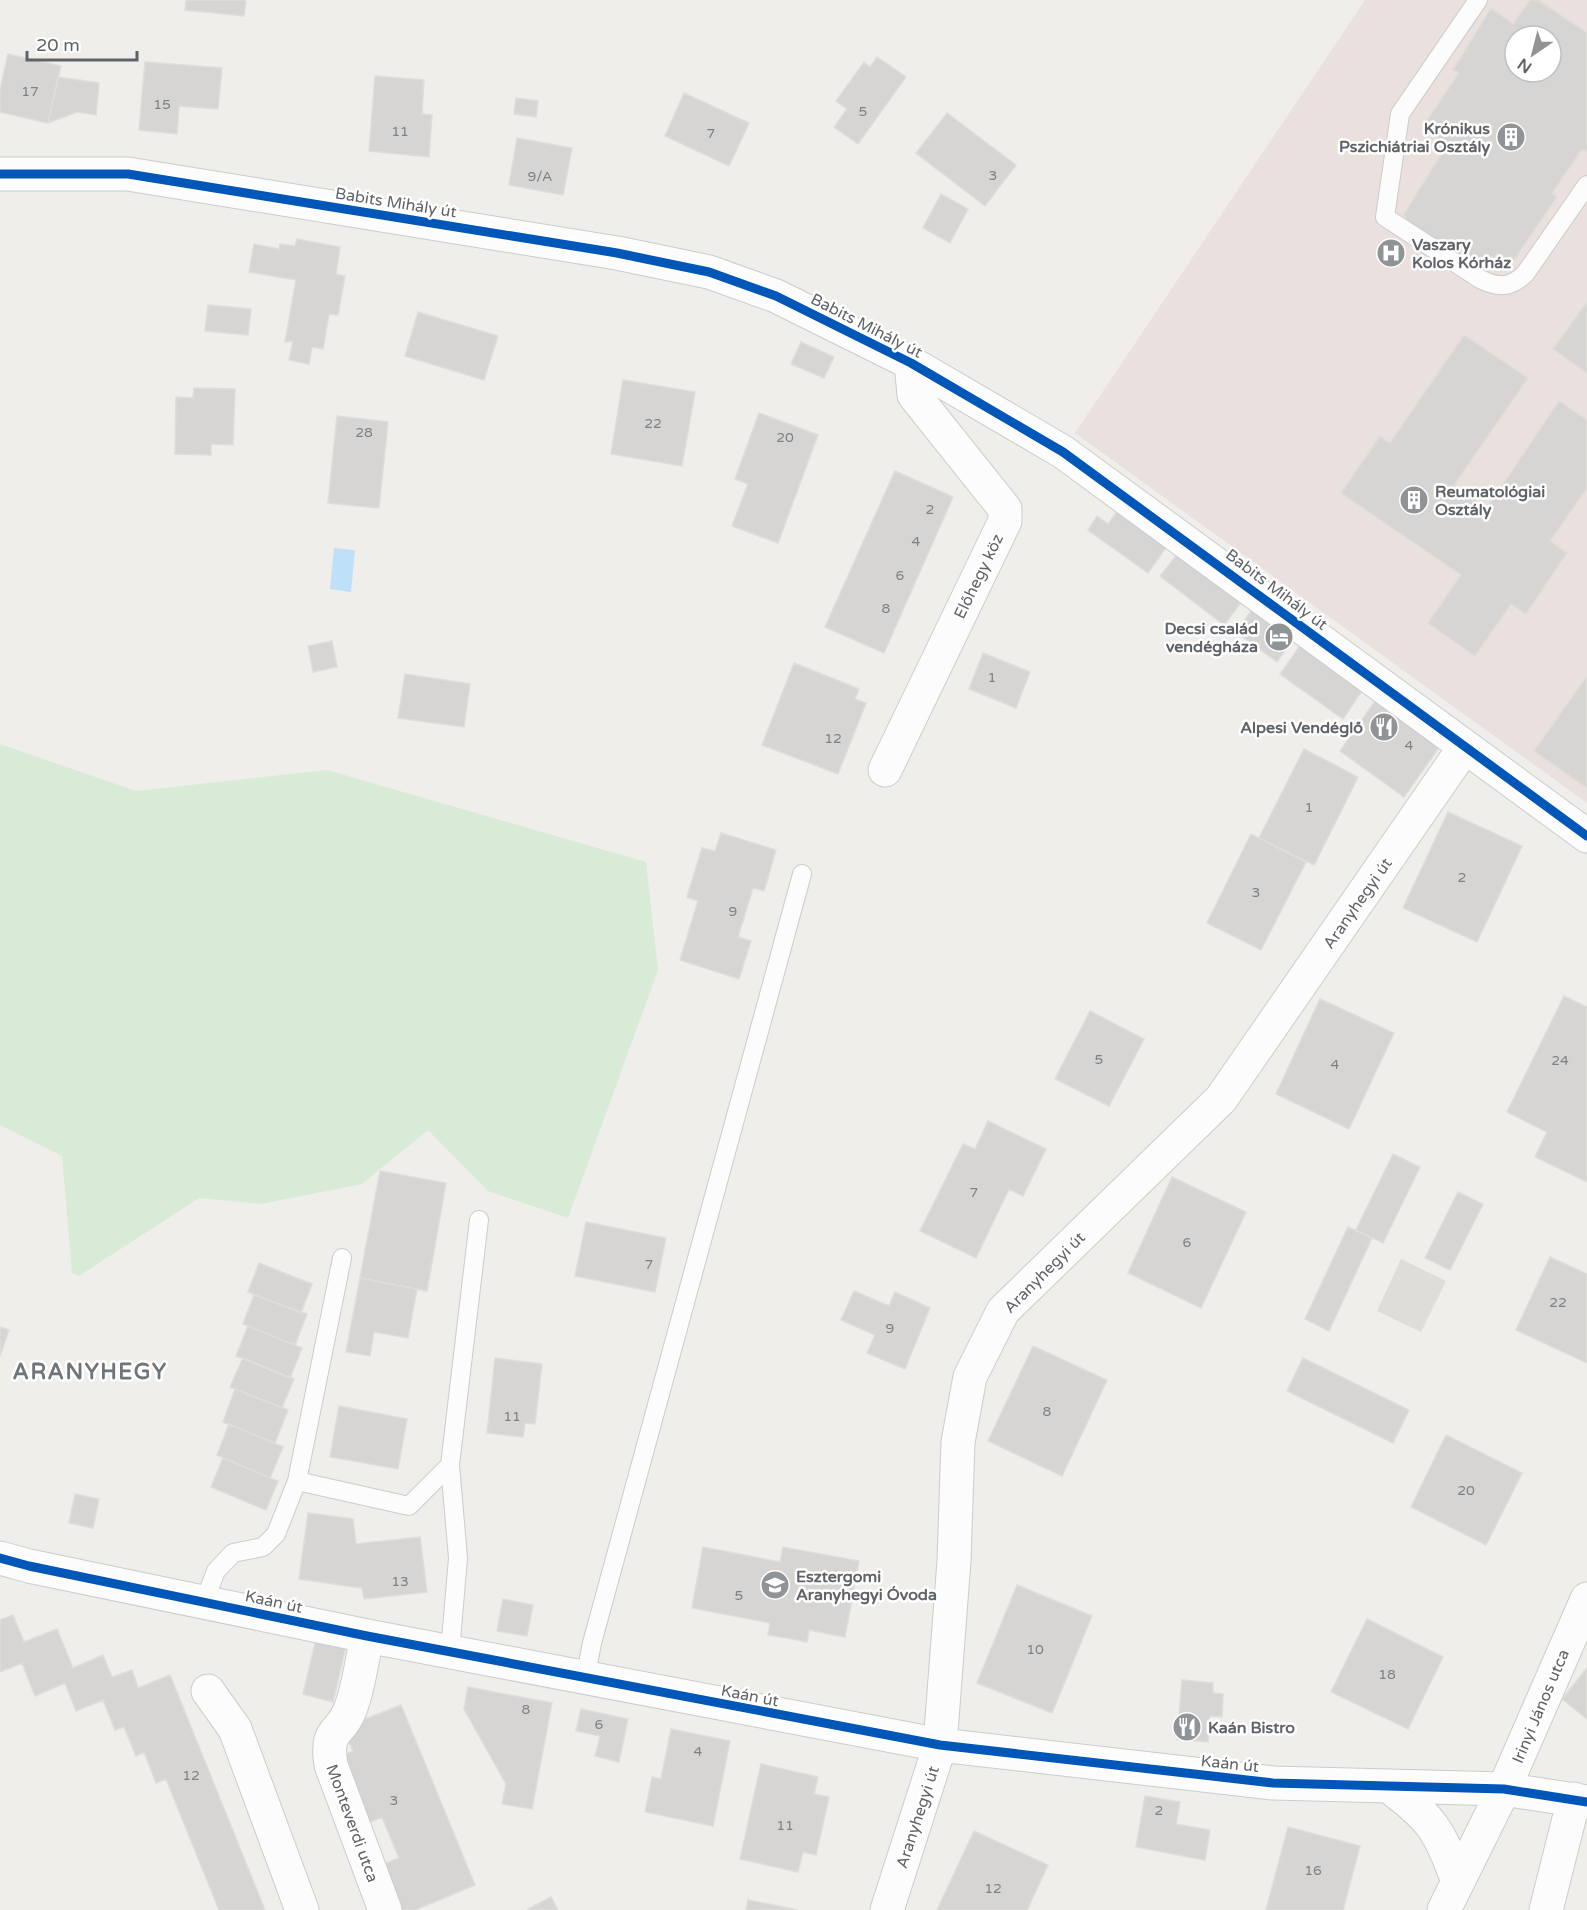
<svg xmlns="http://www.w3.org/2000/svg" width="1587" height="1910" font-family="'Varela Round',sans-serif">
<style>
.industrial{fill:#dfddda}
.medical{fill:#eae0de;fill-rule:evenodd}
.green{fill:#d8ebd6}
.water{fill:#bfe0f9}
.building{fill:#d6d5d3;stroke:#deddd9;stroke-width:1.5;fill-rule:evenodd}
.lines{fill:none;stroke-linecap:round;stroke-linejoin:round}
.lane-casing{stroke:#cbcccc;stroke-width:20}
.street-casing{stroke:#cbcccc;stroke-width:35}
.lane{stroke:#fdfcfc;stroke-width:18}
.street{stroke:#fdfcfc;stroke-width:33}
.cycleway-casing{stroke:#fff;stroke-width:13}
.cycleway{stroke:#0057b8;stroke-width:9}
.labels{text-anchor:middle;stroke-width:5;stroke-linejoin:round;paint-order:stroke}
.number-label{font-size:14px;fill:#7e8184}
.poi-label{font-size:16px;font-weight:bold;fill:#5f6368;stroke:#fff;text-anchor:start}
.street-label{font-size:16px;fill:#5f6368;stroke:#fff}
.district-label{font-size:22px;font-weight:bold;letter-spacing:1.5px;fill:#70757a;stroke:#fff}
</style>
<rect width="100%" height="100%" fill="#efeeea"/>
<path class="industrial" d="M1401 1259 1446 1281 1421 1332 1377 1311Z"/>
<path class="medical" d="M1365 0H1587V803L1075 433ZM1515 36H1551V72H1515Z"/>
<path class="green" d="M0 744 136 791 327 770 646 862 658 970 568 1218 488 1191 428 1130 362 1184 261 1204 199 1198 79 1276 72 1273 62 1156 0 1125Z"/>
<path class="water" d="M334 548 355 550 351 592 330 589Z"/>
<path class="building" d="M186 0H246L244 16 185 10Z
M1530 0H1538L1587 33V152L1582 149 1552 193 1557 197 1511 264 1497 254 1490 265 1479 269 1407 221 1404 214 1447 145 1422 128 1459 73 1453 70 1491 8 1513 24ZM1515 36H1551V72H1515Z
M8 54 61 66 48 123 0 112V90Z
M877 57 906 77 858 144 834 127 847 109 836 101 864 62 870 67Z
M145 62 222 68 218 109 179 106 177 134 139 130Z
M375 76 424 80 422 114 432 115 429 157 369 151Z
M58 77 99 83 96 115 77 112 48 123Z
M684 93 749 123 729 166 665 136Z
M516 98 538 101 536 117 514 114Z
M947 113 1016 165 985 206 916 153Z
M517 138 572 148 563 195 509 185Z
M941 194 968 209 950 243 923 228Z
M297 239 340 247 336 274 345 276 338 315 329 314 323 349 312 347 309 364 289 360 293 341 285 342 296 280 249 272 254 244 279 249 280 244 295 246Z
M1587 302V373L1553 349Z
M208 305 251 309 248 335 205 331Z
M418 312 498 336 484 380 405 356Z
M1464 335 1528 378 1454 485 1487 508 1559 401 1587 420V488L1550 541 1567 553 1526 614 1511 604 1475 656 1428 623 1461 575 1341 493 1380 436 1390 443Z
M801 342 834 357 824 378 791 364Z
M623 380 695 392 682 466 611 454Z
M194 388 235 389 233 445 211 444V455L175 454 176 397 193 398Z
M759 413 818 435 778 543 732 526 748 484 735 479Z
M337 416 388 422 379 508 328 503Z
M895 471 953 497 884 653 825 627Z
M1121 506 1170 542 1148 573 1088 530 1097 516 1108 524Z
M1179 552 1243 600 1224 625 1160 576Z
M1254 607 1295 636 1277 662 1236 632Z
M332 641 337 667 313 672 308 646Z
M1302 643 1364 688 1343 719 1280 674Z
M983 653 1030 672 1016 708 969 689Z
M794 663 859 689 855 699 866 703 838 774 762 745Z
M405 674 470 684 464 727 398 718Z
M1587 676V788L1534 751Z
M1375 701 1440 746 1404 797 1340 751Z
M1304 749 1358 777 1314 865 1259 838Z
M1448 812 1522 846 1477 942 1403 908Z
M721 833 776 850 764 891 753 888 738 937 751 941 739 979 680 960 698 901 687 897 702 848 715 851Z
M1251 834 1306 862 1261 950 1207 923Z
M1564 996 1587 1007V1182L1535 1157 1547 1132 1507 1112Z
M1320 999 1394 1033 1349 1129 1276 1094Z
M1090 1011 1144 1039 1109 1106 1055 1079Z
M988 1121 1046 1149 1023 1196 1009 1189 976 1258 920 1231 963 1144 975 1149Z
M1393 1154 1420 1167 1383 1243 1356 1230Z
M380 1171 446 1183 427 1291 360 1278Z
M1172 1177 1246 1212 1201 1308 1128 1273Z
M1458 1192 1483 1204 1450 1270 1425 1258Z
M586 1222 666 1238 655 1292 575 1276Z
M1348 1227 1372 1238 1329 1331 1305 1319Z
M1550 1257 1587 1274V1363L1516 1330Z
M259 1263 312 1284 301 1313 248 1292Z
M360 1278 417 1289 408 1338 374 1332 370 1356 346 1352Z
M854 1291 889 1306 895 1292 930 1308 905 1369 867 1353 875 1335 841 1320Z
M254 1295 307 1314 295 1345 243 1324Z
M248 1326 302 1348 290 1378 236 1356Z
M0 1327 9 1330 0 1356Z
M1033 1346 1107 1380 1062 1476 988 1441Z
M243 1358 294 1379 282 1408 230 1387Z
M495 1358 542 1364 535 1424 525 1423 523 1437 487 1433Z
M1303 1358 1409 1410 1393 1443 1287 1391Z
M235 1389 288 1410 275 1443 223 1422Z
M339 1406 407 1419 398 1469 330 1457Z
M229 1424 283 1447 270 1478 217 1455Z
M1446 1435 1522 1473 1486 1545 1411 1507Z
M223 1458 278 1481 266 1510 211 1487Z
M75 1494 99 1499 93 1528 69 1523Z
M308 1513 353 1519 356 1544 420 1537 427 1592 364 1599 362 1588 299 1579Z
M703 1547 780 1562 783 1547 859 1561 845 1637 809 1630 807 1642 787 1638 768 1635 770 1623 692 1608Z
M1017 1585 1092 1616 1052 1713 977 1683Z
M503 1599 533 1605 527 1636 497 1631Z
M13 1615 24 1642 57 1629 73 1668 103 1655 112 1677 132 1670 138 1688 170 1675 265 1910H219L166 1779 156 1783 144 1752 136 1756 124 1727 115 1730 103 1700 76 1711 65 1683 35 1696 22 1663 0 1672V1620Z
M1367 1619 1443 1657 1408 1729 1331 1692Z
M317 1635 347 1642 333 1702 303 1694Z
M1587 1668V1719L1562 1699Z
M1182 1680 1213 1683V1693L1223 1694 1222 1717 1210 1716 1208 1742 1177 1739Z
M468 1687 552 1703 532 1809 502 1804 506 1784 464 1709Z
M401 1705 475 1885 415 1910H397L379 1866 399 1858 382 1817 366 1824 338 1758 353 1751 343 1728Z
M581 1709 628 1719 619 1762 595 1756 600 1736 576 1731Z
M671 1729 730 1741 713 1826 645 1812 652 1777 661 1779Z
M761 1764 818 1777 814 1794 829 1797 816 1855 803 1852 798 1872 740 1859Z
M1145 1796 1180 1802 1176 1824 1210 1830 1205 1860 1136 1847Z
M1288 1827 1360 1846 1343 1910H1266Z
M974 1831 1048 1865 1027 1910H937Z
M551 1897 558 1910H528V1909Z
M748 1900 798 1910H746Z"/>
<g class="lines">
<g class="lane-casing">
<path id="lane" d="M1478 0 1400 114 1385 217 1480 279C1498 288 1510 288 1525 274L1587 185
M342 1258 297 1481 409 1506 450 1465
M204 1602 216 1571 233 1553 263 1547 276 1534 297 1481
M450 1652 458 1558 450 1465 479 1220
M585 1679 592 1643 802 874"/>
</g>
<g class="street-casing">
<path id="street" d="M0 174H128L617 253 709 272 776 296 911 363 1063 452 1587 836
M885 770 1005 521V509L914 395 911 363
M0 1558 29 1566 367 1636 940 1745 1273 1783 1504 1789 1587 1802
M367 1636C362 1660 359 1687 350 1710 340 1736 325 1727 331 1765L385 1910
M208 1691 235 1729 302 1910
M1388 1786C1432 1818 1440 1831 1458 1882
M887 1910 940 1745 954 1561 958 1442 970 1377 1003 1311 1221 1099 1464 748
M1444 1910 1504 1789 1587 1599
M1546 1910 1574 1799"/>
</g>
<use href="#lane" class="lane"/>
<use href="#street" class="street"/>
<g class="cycleway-casing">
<path id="cycleway" d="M0 174H128L617 253 709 272 776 296 911 363 1063 452 1587 836
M0 1558 29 1566 367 1636 940 1745 1273 1783 1504 1789 1587 1802"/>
</g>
<use href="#cycleway" class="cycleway"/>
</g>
<defs>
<g id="building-disc" transform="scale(1.5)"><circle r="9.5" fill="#919496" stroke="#fff"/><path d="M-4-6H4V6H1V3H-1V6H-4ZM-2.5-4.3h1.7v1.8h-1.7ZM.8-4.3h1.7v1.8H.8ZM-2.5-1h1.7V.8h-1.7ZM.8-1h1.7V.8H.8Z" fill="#fff"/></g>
<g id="hospital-disc" transform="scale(1.5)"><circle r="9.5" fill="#919496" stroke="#fff"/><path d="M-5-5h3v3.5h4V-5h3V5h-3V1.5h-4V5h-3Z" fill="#fff"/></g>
<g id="hotel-disc" transform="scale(1.5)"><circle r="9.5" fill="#919496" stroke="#fff"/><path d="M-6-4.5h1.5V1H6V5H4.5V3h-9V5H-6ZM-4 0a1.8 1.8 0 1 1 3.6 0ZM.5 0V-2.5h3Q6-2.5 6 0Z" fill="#fff"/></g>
<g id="restaurant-disc" transform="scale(1.5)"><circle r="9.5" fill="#919496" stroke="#fff"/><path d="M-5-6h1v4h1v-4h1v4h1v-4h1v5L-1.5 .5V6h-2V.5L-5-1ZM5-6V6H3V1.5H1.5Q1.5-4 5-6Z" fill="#fff"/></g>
<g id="school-disc" transform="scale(1.5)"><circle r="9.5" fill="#919496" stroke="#fff"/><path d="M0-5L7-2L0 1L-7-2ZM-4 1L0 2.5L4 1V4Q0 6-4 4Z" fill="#fff"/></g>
</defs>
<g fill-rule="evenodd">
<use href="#building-disc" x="1511" y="137"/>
<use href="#hospital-disc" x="1391" y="253"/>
<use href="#building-disc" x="1414" y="500"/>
<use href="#hotel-disc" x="1279" y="637"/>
<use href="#restaurant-disc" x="1384" y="727"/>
<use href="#school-disc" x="775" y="1585"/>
<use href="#restaurant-disc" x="1187" y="1727"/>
</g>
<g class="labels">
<g class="number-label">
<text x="30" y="96">17</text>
<text x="162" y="109">15</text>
<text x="863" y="116">5</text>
<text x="400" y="136">11</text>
<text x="711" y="138">7</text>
<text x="993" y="180">3</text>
<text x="540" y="181">9/A</text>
<text x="653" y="428">22</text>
<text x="364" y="437">28</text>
<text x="785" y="442">20</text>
<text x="930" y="514">2</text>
<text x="916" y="546">4</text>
<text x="900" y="580">6</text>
<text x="886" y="613">8</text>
<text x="992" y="682">1</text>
<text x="833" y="743">12</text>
<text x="1409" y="750">4</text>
<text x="1309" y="812">1</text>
<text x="1462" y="882">2</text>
<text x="1256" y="897">3</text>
<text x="733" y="916">9</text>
<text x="1099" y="1064">5</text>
<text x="1560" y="1065">24</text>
<text x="1335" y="1069">4</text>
<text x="974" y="1197">7</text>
<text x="1187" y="1247">6</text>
<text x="649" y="1269">7</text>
<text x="1558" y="1307">22</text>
<text x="890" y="1333">9</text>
<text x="1047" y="1416">8</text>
<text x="512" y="1421">11</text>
<text x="1466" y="1495">20</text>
<text x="400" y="1586">13</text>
<text x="739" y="1600">5</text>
<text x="1035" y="1654">10</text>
<text x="1387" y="1679">18</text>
<text x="526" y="1714">8</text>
<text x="599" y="1729">6</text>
<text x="698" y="1756">4</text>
<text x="191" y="1780">12</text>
<text x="394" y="1805">3</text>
<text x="1159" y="1815">2</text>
<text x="785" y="1830">11</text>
<text x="1313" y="1875">16</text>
<text x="993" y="1893">12</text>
</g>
<g class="poi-label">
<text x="1490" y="134" text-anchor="end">Krónikus<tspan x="1490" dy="18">Pszichiátriai Osztály</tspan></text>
<text x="1412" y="250">Vaszary<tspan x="1412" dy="18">Kolos Kórház</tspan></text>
<text x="1435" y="497">Reumatológiai<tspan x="1435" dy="18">Osztály</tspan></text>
<text x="1258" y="634" text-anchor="end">Decsi család<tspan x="1258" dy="18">vendégháza</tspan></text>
<text x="1363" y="733" text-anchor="end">Alpesi Vendéglő</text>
<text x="796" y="1582">Esztergomi<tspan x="796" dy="18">Aranyhegyi Óvoda</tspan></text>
<text x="1208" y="1733">Kaán Bistro</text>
</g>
<g class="street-label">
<text transform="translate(396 202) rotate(9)" y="6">Babits Mihály út</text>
<text transform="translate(867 325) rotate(27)" y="6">Babits Mihály út</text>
<text transform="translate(978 576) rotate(-64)" y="6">Előhegy köz</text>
<text transform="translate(1277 589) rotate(37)" y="6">Babits Mihály út</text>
<text transform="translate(1357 903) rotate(-55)" y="6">Aranyhegyi út</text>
<text transform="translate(1044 1272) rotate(-45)" y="6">Aranyhegyi út</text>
<text transform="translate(274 1601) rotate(12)" y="6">Kaán út</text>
<text transform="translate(750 1695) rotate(11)" y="6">Kaán út</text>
<text transform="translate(1540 1706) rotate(-67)" y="6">Irinyi János utca</text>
<text transform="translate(1230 1763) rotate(6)" y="6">Kaán út</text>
<text transform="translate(917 1817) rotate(-72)" y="6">Aranyhegyi út</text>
<text transform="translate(353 1823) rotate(70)" y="6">Monteverdi utca</text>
</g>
<g class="district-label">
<text x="90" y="1379">ARANYHEGY</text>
</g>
</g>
<g transform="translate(1533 54) rotate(215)"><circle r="28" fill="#ffffff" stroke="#bfc1c3" stroke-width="1.5"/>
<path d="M0-4.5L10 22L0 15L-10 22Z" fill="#919496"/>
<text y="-9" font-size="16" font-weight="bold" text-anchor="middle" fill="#5f6368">N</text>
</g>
<path d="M27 51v9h110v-9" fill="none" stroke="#5f6368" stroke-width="3"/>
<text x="36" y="51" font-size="18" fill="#5f6368" stroke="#ffffff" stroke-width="4.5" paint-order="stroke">20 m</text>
</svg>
